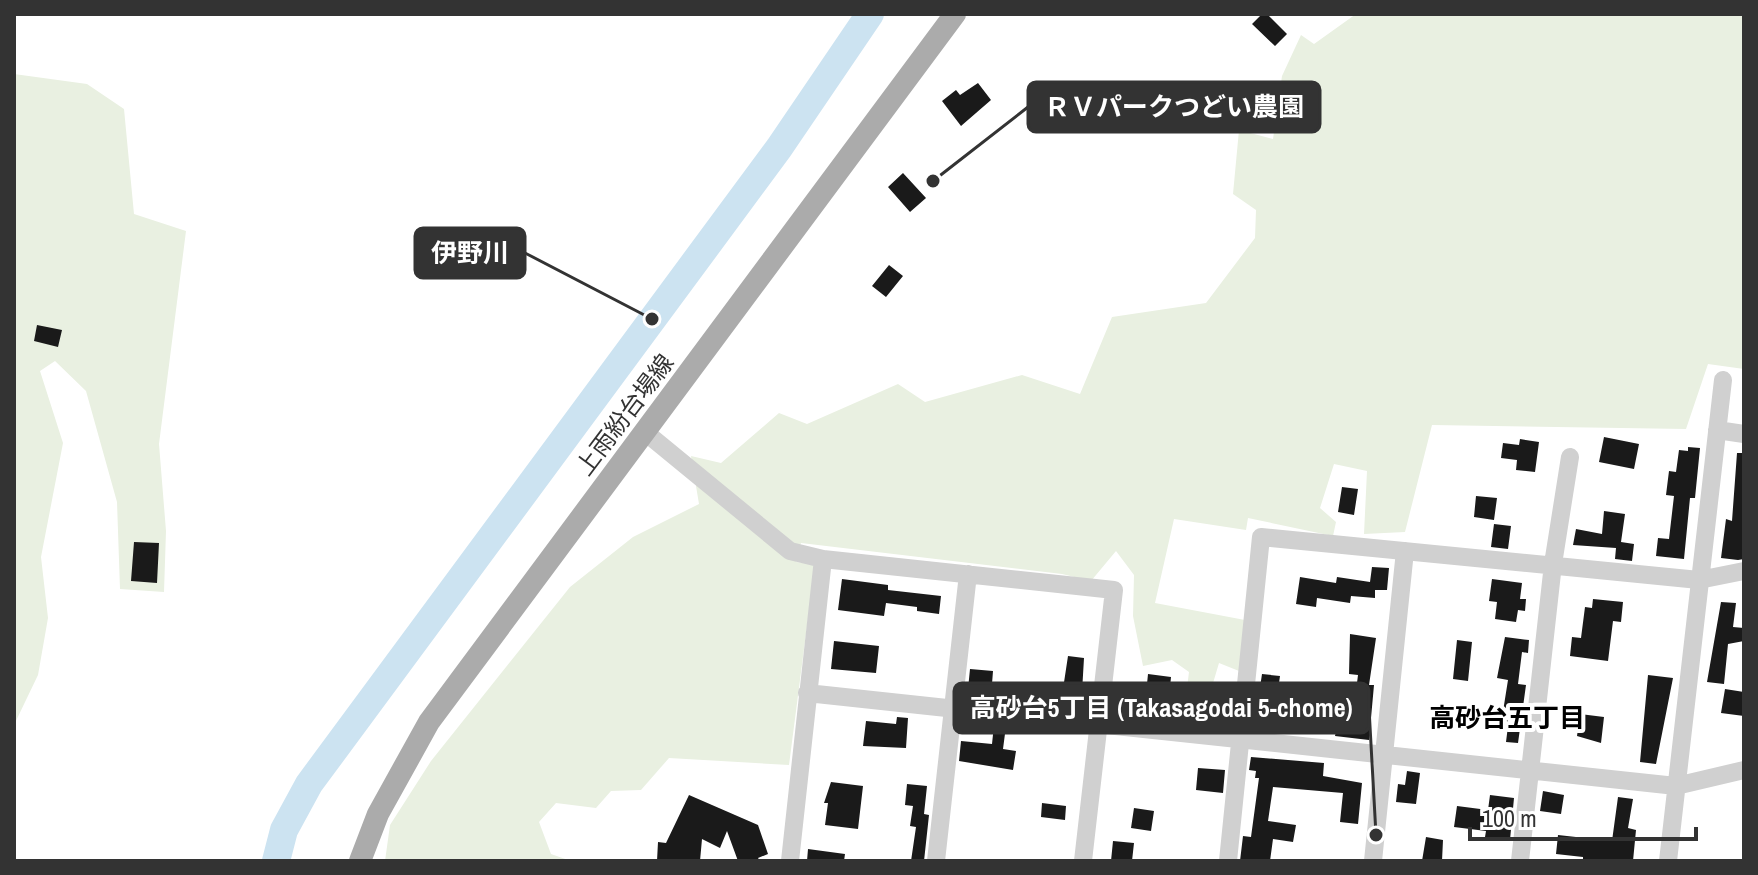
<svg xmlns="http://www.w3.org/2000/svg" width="1758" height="875" font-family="'Archivo Narrow','Noto Sans JP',sans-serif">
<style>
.green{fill:#e9f0e1}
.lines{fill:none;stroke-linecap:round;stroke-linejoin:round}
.river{stroke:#cce3f1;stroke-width:28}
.building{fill:#1a1a1a}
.minor{stroke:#d0d0d0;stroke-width:18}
.major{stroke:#ababab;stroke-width:22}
.labels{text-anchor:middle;stroke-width:8;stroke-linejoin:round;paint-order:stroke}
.street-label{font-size:24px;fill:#333;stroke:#fff}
.neighbourhood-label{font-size:26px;font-weight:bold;fill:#000;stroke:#fff}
.leader{fill:none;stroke:#333;stroke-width:3}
.callout-dot{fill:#333;stroke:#fff;stroke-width:3}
.callout{fill:#333;stroke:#333;stroke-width:3}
.callout-label{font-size:26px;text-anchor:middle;font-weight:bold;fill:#fff}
</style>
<rect width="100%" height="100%" fill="#fff"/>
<path class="green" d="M1356 14H1744V369L1708 364 1686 429 1432 425 1405 532 1364 534 1367 471 1334 464 1320 508 1336 522 1333 536 1248 518 1246 530 1174 519 1155 603 1245 620 1239 671 1219 663 1205 710 1185 704 1189 672 1172 660 1143 666 1133 616 1134 575 1116 551 1091 581 1062 574 801 543 796 562 815 564 789 765 669 758 641 790 611 791 596 808 556 803 539 822 551 854 571 861H385L390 825 431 761 570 587 633 537 699 504 691 456 721 463 779 413 807 424 898 384 925 402 1022 375 1080 394 1112 317 1206 303 1255 238 1256 210 1233 194 1239 130 1273 139 1282 76 1301 35 1314 44Z
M14 74 87 84 124 109 134 214 186 231 159 444 166 531 164 592 120 589 117 502 86 391 55 361 40 371 63 443 41 557 48 618 38 675 14 725Z"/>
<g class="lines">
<path class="river" d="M276 861 284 830 309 784 779 148 870 14"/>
</g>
<path class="building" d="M1262 14H1267L1287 34 1275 46 1252 24Z
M978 83 991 100 961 126 942 101 956 90 960 95Z
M903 173 926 198 910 212 888 187Z
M889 265 903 276 886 297 872 286Z
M37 325 62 330 58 347 34 341Z
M1604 437 1639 444 1634 469 1599 462Z
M1520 439 1539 442 1535 472 1516 470 1517 460 1501 458 1503 443 1519 445Z
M1688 447 1700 448 1695 498H1690L1684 559 1656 556 1658 538 1669 539 1674 496 1666 495 1669 471 1676 472 1679 450 1688 451Z
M1737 453H1744V559L1738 560 1721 558 1726 519 1732 521Z
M1342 487 1358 489 1354 515 1338 512Z
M1476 496 1497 498 1494 520 1474 517Z
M1604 511 1625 514 1621 542 1634 544 1632 561 1615 559 1616 548 1573 545 1576 529 1602 534Z
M1494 524 1511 526 1508 549 1491 547Z
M134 542 159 543 157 583 131 581Z
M1372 567 1389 568 1387 590H1375V598L1351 596 1350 603 1317 598 1316 607 1296 604 1300 577 1336 583 1337 577 1370 582Z
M842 579 888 585V590L941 596 939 614 917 611V607L886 603 884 616 838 610Z
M1492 579 1522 583 1520 599H1526L1525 611 1518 610 1516 622 1495 619 1497 602 1489 601Z
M1593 599 1623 602 1621 622 1613 621 1608 661 1570 656 1572 637 1581 638 1585 607 1592 608Z
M1721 602 1736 603 1733 627 1744 628V641L1728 644 1724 684 1707 682Z
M1350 634 1376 638 1369 685H1374L1369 740 1335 736 1338 722 1319 720 1322 695 1355 699 1358 675 1349 674Z
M1505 637 1529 640 1528 653 1522 652 1518 684 1526 685 1518 743 1506 742 1508 726 1501 724 1508 680 1497 678Z
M1457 640 1472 642 1468 681 1453 679Z
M834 641 879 646 876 673 831 669Z
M1068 656 1084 658 1082 692 1063 689Z
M970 669 993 671 991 697 977 695V690L968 689Z
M1148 674 1171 677 1169 697 1146 694Z
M1262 674 1280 676 1275 711 1257 708Z
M1648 675 1673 678 1656 764 1640 762Z
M1725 689 1744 692V716L1721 713Z
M1580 714 1604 717 1601 743 1577 736Z
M897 717 908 718 906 748 863 746 866 721 896 724Z
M994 725 1006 726 1003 749 1016 751 1013 770 959 761 961 741 992 744Z
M1251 757 1324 763 1323 776 1362 783 1358 824 1340 822 1343 793 1273 787 1268 821 1296 825 1293 842 1273 839 1270 861H1240L1243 836 1251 837 1259 778H1255L1256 771 1249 770Z
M1198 768 1225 770 1223 793 1196 790Z
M1407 771 1420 773 1416 804 1396 802 1398 784 1405 785Z
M831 782 863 786 858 829 825 825 828 803H824Z
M907 784 927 786 924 814 929 815 924 861H911L916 827 910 826 913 806 905 805Z
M1543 791 1564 795 1561 814 1540 811Z
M689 795 758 825 768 854 758 858 760 861H738L727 831 720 848 702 839 700 861H657L658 842 666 843Z
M1490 795 1514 798 1510 840 1485 837 1486 831 1454 827 1457 806 1488 810Z
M1618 797 1633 799 1628 828 1636 830 1633 861H1583V857L1556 854 1558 835 1612 841Z
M1042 803 1066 806 1065 820 1041 817Z
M1134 808 1154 811 1151 831 1131 828Z
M1426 837 1443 840 1442 861H1422Z
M1113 841 1134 843 1132 861H1111Z
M808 849 845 854 844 861H807Z"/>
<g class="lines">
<path class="minor" d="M1717 430 1744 434
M645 432 790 551 823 559 1114 590 1083 861
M807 693 1676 786 1744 770
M790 861 823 559
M936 861 968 574
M1228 861 1261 537 1699 580 1744 571
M1373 861 1405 551
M1520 861 1553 564 1570 457
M1668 861 1723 380"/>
<path class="major" d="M360 861 378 814 429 722 955 14"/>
</g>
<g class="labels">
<g class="street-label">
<text transform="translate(625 415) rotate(-53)" y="8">上雨紛台場線</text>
</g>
<g class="neighbourhood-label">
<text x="1507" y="727">高砂台五丁目</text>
</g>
</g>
<path class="leader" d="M933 181L1028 107M652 319L525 253M1376 835L1369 708"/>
<g class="callout-dot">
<circle cx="933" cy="181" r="8"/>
<circle cx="652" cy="319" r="8"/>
<circle cx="1376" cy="835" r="8"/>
</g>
<g class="callout">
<rect x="1028" y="82" width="292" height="50" rx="8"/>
<rect x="415" y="228" width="110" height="50" rx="8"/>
<rect x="954" y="683" width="415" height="50" rx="8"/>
</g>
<g class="callout-label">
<text x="1174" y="116">ＲＶパークつどい農園</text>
<text x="470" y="262">伊野川</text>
<text x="1161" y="717">高砂台5丁目 (Takasagodai 5-chome)</text>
</g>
<rect width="1758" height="875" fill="none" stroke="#333333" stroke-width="32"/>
<path d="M1470 827v12h226v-12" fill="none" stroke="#333333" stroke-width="4"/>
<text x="1482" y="827" font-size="24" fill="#333333" stroke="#ffffff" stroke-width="6" paint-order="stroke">100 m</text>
</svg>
